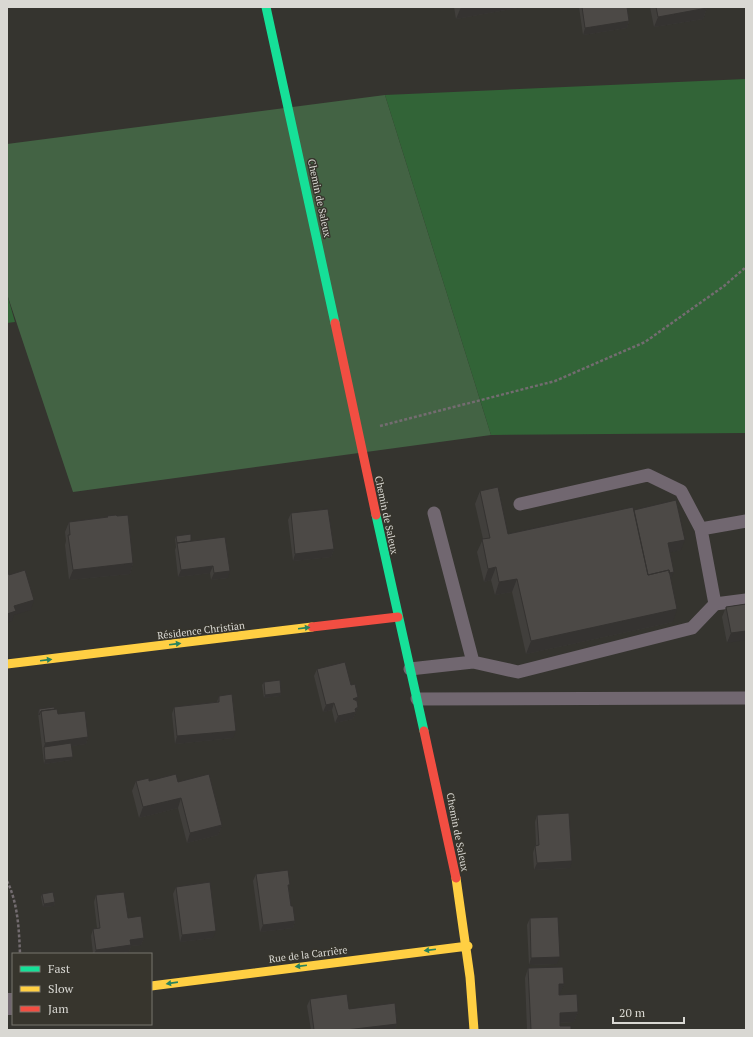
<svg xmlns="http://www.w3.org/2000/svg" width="753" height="1037" font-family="'PT Serif',serif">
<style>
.green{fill:#436344}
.forest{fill:#326437}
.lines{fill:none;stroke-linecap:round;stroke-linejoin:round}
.path{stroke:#736c70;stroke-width:2.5;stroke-dasharray:3 2;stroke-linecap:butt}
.lane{stroke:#716770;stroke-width:13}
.street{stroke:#716770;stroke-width:22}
.fast{stroke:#16e098;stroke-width:9}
.slow{stroke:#ffcf43;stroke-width:9}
.jam{stroke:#f24e42;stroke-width:9}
.wall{fill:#413f3c}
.shaded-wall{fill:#353331}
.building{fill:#4c4946;stroke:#353331}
.oneway{fill:#28825d}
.labels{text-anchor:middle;stroke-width:3;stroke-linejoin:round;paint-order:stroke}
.street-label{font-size:10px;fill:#d9d8d3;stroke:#37352d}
</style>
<rect width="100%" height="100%" fill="#35342f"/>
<path class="green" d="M385 95 491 435 73 492 7 294V144Z"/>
<path class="forest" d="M746 79V433L491 435 385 95Z
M7 294 15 322 7 323Z"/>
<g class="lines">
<path class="path" d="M380 426 555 381 645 342 724 286 746 267
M7 881C18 903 19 930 20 954"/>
<path class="lane" d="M520 504 648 475 681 491 701 529
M715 604 701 529 746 521
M473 662 518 672 692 628 715 604 746 600
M410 669 473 662 434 513
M417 699 746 698"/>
<path class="street" d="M7 1004H13"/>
<path class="fast" d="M266 7 335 323
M376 515 424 731"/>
<path class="slow" d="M7 664 312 627
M456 878 470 977 474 1030
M151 986 468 946"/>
<path class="jam" d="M335 323 376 515
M312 627 398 617
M424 731 456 878"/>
</g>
<path class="wall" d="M454 7H523L456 19Z
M579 7H627L629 21 627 28 583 35Z
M650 7H707V8L703 19 654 27Z
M480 491 508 534 634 510 681 550 670 552 673 622 526 654 512 592 495 595 491 580 484 582 477 552 483 539 475 504Z
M291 513 334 549 331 557 293 561 288 520Z
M107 516 133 563 130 574 69 580 65 545 66 541 65 532 69 522 107 517Z
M176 536 191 541 228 578 211 580 210 573 178 577 175 550 176 547 175 539Z
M746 604 727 643 722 617 726 607Z
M317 669 351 685 356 701 358 707 353 719 335 723 332 710 323 712 314 676Z
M264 682 281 693 280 696 264 698 262 685Z
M219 696 233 738 175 744 172 714 174 707 217 702Z
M39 709H55L58 714 88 737 86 744 71 746 73 757 71 760 44 764 38 713Z
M136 781 178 782 222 825 218 835 187 843 178 808 139 818 132 791Z
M537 815 570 868 534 870 533 853 535 846 536 845 535 822Z
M256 874 289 889 291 906 295 921 293 928 260 932 253 881Z
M176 887 213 938 180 942 173 894Z
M42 894 55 902 54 906 43 907 41 897Z
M96 895 128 918 144 938 141 945 131 946 129 952 117 954H93L91 936 93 929 97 928 94 902Z
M530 918 557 964 529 965 527 925Z
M528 968 564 984 559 995 578 1012 574 1022 560 1023V1026L571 1030H527L525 978Z
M310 999 349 1009 397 1024 395 1030H311L307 1006Z"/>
<path class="shaded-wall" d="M461 7H523L456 19Z
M707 8 703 19 654 27 658 17Z
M629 21 627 28 583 35 585 28Z
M685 540 681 550 664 554 668 543Z
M334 549 331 557 293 561 295 554Z
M133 563 130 574 69 580 73 570Z
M213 566 210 573 178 577 181 570Z
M496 567 491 580 484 582 488 569Z
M230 571 228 578 211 580 214 573Z
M674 572 670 582 647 577Z
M517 579 512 592 495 595 499 582Z
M34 600 31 610 14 615 12 621 7 623V614L14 606Z
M677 609 673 622 526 654 531 641Z
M746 631V640L727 643 731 633Z
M281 693 280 696 264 698 265 695Z
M358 697 355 704 353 699Z
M334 703 332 710 323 712 326 705Z
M358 707 353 719 335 723 338 716 355 709Z
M236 731 233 738 175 744 177 736Z
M88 737 86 744 44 750V747L45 743Z
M73 757 71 760 44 764 45 760Z
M181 798 178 808 139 818 143 807Z
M222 825 218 835 187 843 190 833Z
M572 861 570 868 534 870 537 863Z
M55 902 54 906 43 907 44 904Z
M295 921 293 928 260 932 263 925Z
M216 931 213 938 180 942 182 935Z
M144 938 141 945 131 946 129 952 117 954H94L96 950 130 940Z
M560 957 557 964 529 965 531 958Z
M559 984H564L560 994H555Z
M578 1012 574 1022 556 1023 560 1013Z
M397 1024 395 1030H346Z"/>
<path class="building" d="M582 7H627L629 21 585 28Z
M656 7H707V8L658 17Z
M498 487 508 534 633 507 648 575 669 570 677 609 531 641 517 579 499 582 496 567 488 569 482 539 490 538 480 491Z
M676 500 685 540 668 543 674 572 669 573V570L648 575 634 510Z
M328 509 334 549 295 554 291 513Z
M116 515 117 516 128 515 133 563 73 570 68 535H70L69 522 108 517 107 516Z
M191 534V541L177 543 176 536Z
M225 537 230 571 214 573 213 566 181 570 177 543Z
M7 569 9 575 25 570 34 600 14 606 16 611 7 614Z
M746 604V631L731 633 726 607Z
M345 662 351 685 355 684 358 697 353 699 357 701 358 707 355 709 356 712 338 716 334 703 326 705 317 669Z
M280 680 281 693 265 695 264 682Z
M232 694 236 731 177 736 174 707 219 702V696Z
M54 707 55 709 41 711 39 715V709Z
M57 709 58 714 85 711 88 737 45 743 41 711Z
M71 743 73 757 45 760 44 747Z
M176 774 178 782 209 774 222 825 190 833 181 798 143 807 136 781 149 778V781Z
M569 813 572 861 537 863 535 846 539 845 537 815Z
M288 870 290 885H288L291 906H293L295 921 263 925 256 874Z
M210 882 216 931 182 935 176 887Z
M53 892 55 902 44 904 42 894Z
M124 892 128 918 141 916 144 938 130 940 131 945 96 950 93 929 100 928 96 895Z
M558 917 560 957 531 958 530 918Z
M563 967 564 984H559V995L577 994 578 1012 560 1013V1026H571V1030H531L528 968Z
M347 994 349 1009 395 1003 397 1024 346 1030H314L310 999Z"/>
<defs><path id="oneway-solid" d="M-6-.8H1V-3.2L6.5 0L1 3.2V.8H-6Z"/></defs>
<g class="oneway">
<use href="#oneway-solid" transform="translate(304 628) rotate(-7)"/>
<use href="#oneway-solid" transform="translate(175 644) rotate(-7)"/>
<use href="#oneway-solid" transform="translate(46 660) rotate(-7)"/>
<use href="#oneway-solid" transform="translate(430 950) rotate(173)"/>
<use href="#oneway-solid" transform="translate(301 966) rotate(173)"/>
<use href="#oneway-solid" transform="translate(172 983) rotate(172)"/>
</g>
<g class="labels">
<g class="street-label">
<text transform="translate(320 198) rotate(78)" y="4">Chemin de Saleux</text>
<text transform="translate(387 515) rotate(78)" y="4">Chemin de Saleux</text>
<text transform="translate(201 630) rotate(-7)" y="4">Résidence Christian</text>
<text transform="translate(458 832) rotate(79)" y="4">Chemin de Saleux</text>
<text transform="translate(308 954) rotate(-7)" y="4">Rue de la Carrière</text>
</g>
</g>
<rect width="753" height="1037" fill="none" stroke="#d9d8d3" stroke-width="16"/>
<rect x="12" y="953" width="140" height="72" fill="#37352d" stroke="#78766f"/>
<rect x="20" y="966" width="20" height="6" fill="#16e098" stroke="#78766f"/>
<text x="48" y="973" font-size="12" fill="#d9d8d3">Fast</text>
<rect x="20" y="986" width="20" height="6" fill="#ffcf43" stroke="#78766f"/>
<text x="48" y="993" font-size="12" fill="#d9d8d3">Slow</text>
<rect x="20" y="1006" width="20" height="6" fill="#f24e42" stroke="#78766f"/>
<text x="48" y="1013" font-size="12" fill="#d9d8d3">Jam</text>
<path d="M613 1017v6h71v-6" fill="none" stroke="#d9d8d3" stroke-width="2"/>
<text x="619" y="1017" font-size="12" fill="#d9d8d3" stroke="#37352d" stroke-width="3" paint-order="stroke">20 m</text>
</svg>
